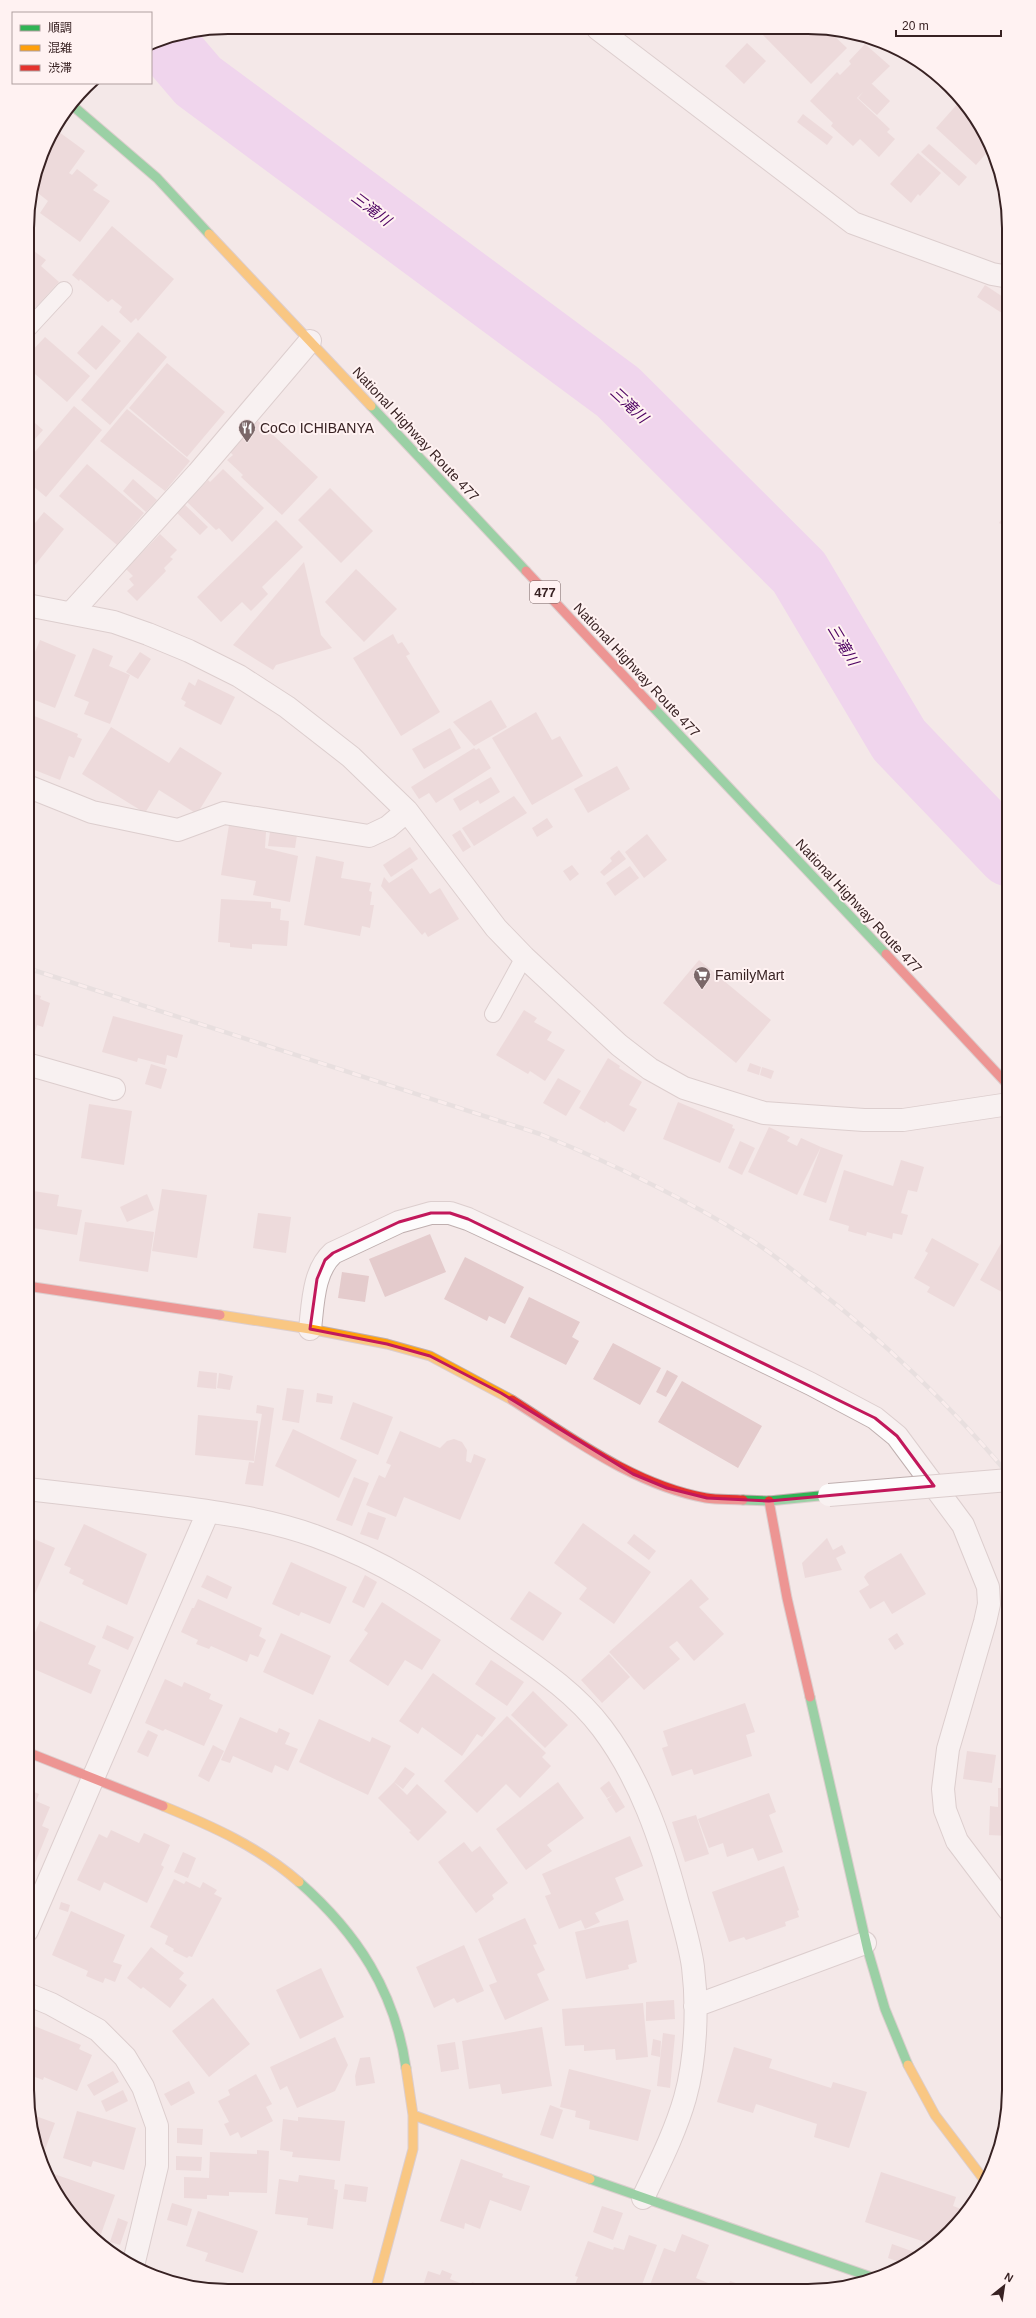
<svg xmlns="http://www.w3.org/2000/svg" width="1036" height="2318" font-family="Helvetica,'Noto Sans JP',sans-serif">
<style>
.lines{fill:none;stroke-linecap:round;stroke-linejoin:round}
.river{stroke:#eabef4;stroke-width:63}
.building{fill:#e4cbcc}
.lane-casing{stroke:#bfafaf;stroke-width:18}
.street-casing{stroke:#bfafaf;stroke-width:24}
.fast-casing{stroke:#bfafaf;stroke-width:11}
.slow-casing{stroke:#bfafaf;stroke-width:11}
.jam-casing{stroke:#bfafaf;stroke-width:11}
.lane{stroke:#fdfcfc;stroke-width:16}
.street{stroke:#fdfcfc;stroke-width:22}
.fast{stroke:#30b455;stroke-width:9}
.slow{stroke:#ff9f0a;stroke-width:9}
.jam{stroke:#e5322d;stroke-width:9}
.rail-casing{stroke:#dad6d6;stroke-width:4.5}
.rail{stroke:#fff2f2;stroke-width:3;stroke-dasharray:9;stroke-linecap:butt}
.street-bridge-casing{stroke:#bfafaf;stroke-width:24;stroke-linecap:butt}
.street-bridge{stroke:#fdfcfc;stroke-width:22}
.marked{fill:none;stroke:#c2185b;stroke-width:3;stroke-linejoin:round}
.labels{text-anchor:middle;stroke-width:4;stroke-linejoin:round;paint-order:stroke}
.shield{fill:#fff2f2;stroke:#746061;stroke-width:1}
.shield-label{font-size:13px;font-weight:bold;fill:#382223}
.poi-label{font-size:14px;fill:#382223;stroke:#fff2f2;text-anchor:start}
.street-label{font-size:14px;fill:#382223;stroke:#fff2f2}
.water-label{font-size:15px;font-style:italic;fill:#4e0262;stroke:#fff2f2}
.rim{fill:none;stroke:#382223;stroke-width:2}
</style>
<rect width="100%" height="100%" fill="#f4e8e8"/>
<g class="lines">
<path class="river" d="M163 40 198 81 618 392 799 572 899 740 1009 855"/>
</g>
<path class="building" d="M758 30 829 31 847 48 811 84Z
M747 43 766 61 744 84 725 66Z
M865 44 890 66 857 98 890 129 887 132 895 139 879 157 860 139 853 146 831 126 833 123 810 101 837 72 840 75 851 64 849 61Z
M871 83 890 101 877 115 858 98Z
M960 101 975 116 990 149 976 165 936 128Z
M803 114 833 137 827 145 797 122Z
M55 129 85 151 69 173 72 175 77 169 98 185 93 190 110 201 80 242 40 213 48 201 34 190 48 139Z
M929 144 967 177 959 186 921 152Z
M918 153 941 173 920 196 918 194 911 203 890 184Z
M112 226 174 279 138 321 136 318 131 323 119 312 122 307 112 299 108 302 80 279 79 281 72 275Z
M30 248 46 260 41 266 59 282 27 317V251Z
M985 285 1009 301V308L1005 315 977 297Z
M102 325 121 341 96 370 77 353Z
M138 332 167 357 110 425 81 400Z
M45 337 90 376 67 402 27 367V356Z
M167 363 225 412 187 457 129 408Z
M74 406 102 430 46 497 27 481V461Z
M127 409 190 461 165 491 100 441Z
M27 416 43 430 27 448Z
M258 421 318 477 282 515 241 477 243 475 227 460 233 455 229 451Z
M87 464 144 513 117 545 59 496Z
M223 469 264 508 232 542 219 528 216 530 187 502 208 480 210 482Z
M133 479 157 500 146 512 123 491Z
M330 488 373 531 341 563 298 520Z
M184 504 208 527 200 535 176 512Z
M1009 507V528L999 523Z
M44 512 64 529 27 575V533Z
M276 520 303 547 262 587 268 594 251 611 242 602 221 622 197 597Z
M160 534 177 550 170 557 173 559 164 568 166 571 137 601 127 591 134 585 129 579 133 576 126 569Z
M304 562 321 635 332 648 276 665 273 670 233 645Z
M356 569 397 609 364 642 325 602Z
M393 634 398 644 402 642 410 654 406 656 440 712 401 736 353 658Z
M40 640 76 655 55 708 27 697V671Z
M93 648 113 656 109 666 130 675 110 724 84 714 89 702 74 696Z
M140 652 151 659 138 679 126 672Z
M198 679 235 697 221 725 184 706 186 702 181 699 189 682 195 686Z
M491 700 507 727 474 746 453 722Z
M536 712 552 740 560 736 583 776 532 805 492 738Z
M27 713 78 734 77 737 82 739 74 758 69 756 60 780 27 767Z
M111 727 169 763 180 747 222 773 197 814 159 790 145 813 82 774Z
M450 728 461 748 424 769 412 749Z
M474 748 476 750 479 748 491 768 436 803 429 793 419 799 411 787Z
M617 766 630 789 588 813 574 789Z
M491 777 500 792 480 804 478 800 460 811 453 799Z
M514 796 527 813 474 846 462 828Z
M547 818 553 827 537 837 532 828Z
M229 825 266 832 265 848 298 856 290 902 253 895 256 881 221 875Z
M460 830 471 847 463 852 452 835Z
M270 832 297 835 295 848 268 846Z
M647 834 667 860 644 878 625 852Z
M410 847 418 859 391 877 383 865Z
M619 850 626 859 604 876 600 872 612 861 610 858Z
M316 856 344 862 341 878 371 883 369 891 372 892 370 905H374L370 928 362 926 360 936 304 925Z
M572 865 579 874 570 881 563 871Z
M630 866 639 878 615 896 606 883Z
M412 868 430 894 440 888 459 919 428 937 425 932 422 935 381 886 384 877 389 883Z
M221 899 271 902V908L281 909 280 920 289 921 287 946 252 944V949L230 947V943L218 942Z
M699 960 771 1020 736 1063 663 1003Z
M27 992 41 996 40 999 50 1003 43 1027 37 1025 34 1035 27 1033Z
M524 1010 537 1018 534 1022 552 1032 547 1040 565 1050 545 1081 530 1071 528 1074 496 1055Z
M113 1016 183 1035 177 1058 167 1055 165 1065 138 1058 137 1062 102 1052Z
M608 1058 620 1066 619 1068 642 1082 629 1105 637 1109 624 1132 606 1121 605 1123 579 1108Z
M750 1063 761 1067 759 1075 747 1071Z
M151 1064 167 1069 161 1089 145 1084Z
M762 1067 774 1071 771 1079 760 1075Z
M558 1078 581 1091 566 1116 543 1103Z
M678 1102 733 1125 732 1128 735 1129 720 1163 663 1139Z
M89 1104 132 1111 124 1165 81 1158Z
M769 1127 790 1137 787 1141 797 1146 801 1138 821 1147 797 1195 748 1172Z
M740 1141 755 1148 742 1175 728 1168Z
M821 1147 843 1155 826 1203 803 1195Z
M901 1160 924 1167 917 1192 908 1190 901 1213 908 1215 902 1235 893 1233 892 1239 867 1232 866 1236 848 1231 849 1226 829 1220 844 1170 893 1186Z
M162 1189 207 1195 197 1258 152 1251Z
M27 1190 59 1195 57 1206 82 1210 77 1235 27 1227Z
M147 1194 154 1210 127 1222 120 1207Z
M258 1213 291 1217 286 1253 253 1248Z
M85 1222 154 1232 148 1272 79 1261Z
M1007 1233 1009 1234V1296L980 1280Z
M430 1234 446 1272 385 1297 369 1259Z
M932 1238 979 1264 954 1307 927 1292 930 1287 914 1278 928 1253 925 1251Z
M465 1257 524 1287 505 1324 489 1316 487 1321 444 1299Z
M342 1272 369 1276 365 1302 338 1298Z
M529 1297 580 1322 572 1337 579 1341 566 1365 510 1337Z
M613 1343 661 1368 640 1405 593 1379Z
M667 1370 678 1376 666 1397 656 1392Z
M199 1371 217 1373 216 1389 197 1387Z
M219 1373 233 1376 230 1390 217 1388Z
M682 1381 762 1426 738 1468 658 1422Z
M287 1388 304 1390 299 1423 282 1420Z
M317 1393 333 1396 332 1404 316 1402Z
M353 1402 393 1417 378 1455 340 1439Z
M257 1405 274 1408 263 1486 245 1484 249 1462 254 1463 262 1414 256 1413Z
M198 1415 258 1421 254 1461 195 1455Z
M293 1429 357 1460 339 1498 275 1466Z
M400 1431 440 1448 447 1441 454 1439 462 1442 467 1450 466 1461 471 1463 474 1454 486 1459 460 1520 404 1497 396 1517 366 1505 379 1475 385 1478 391 1465 386 1463Z
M354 1477 369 1483 352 1526 336 1520Z
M368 1512 386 1518 378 1540 360 1534Z
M583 1523 651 1572 614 1624 579 1599 587 1588 554 1563Z
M84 1524 147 1554 127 1605 82 1584 84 1580 69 1573 71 1568 64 1565Z
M634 1534 656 1551 649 1560 627 1543Z
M27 1536 55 1548 34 1596 27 1593Z
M827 1538 833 1550 842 1545 846 1553 836 1558 842 1570 805 1578 802 1563Z
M901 1553 926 1594 892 1614 884 1601 870 1609 859 1591 869 1585 864 1577 867 1573Z
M291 1562 347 1587 330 1624 301 1612 299 1616 272 1604Z
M207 1575 232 1587 227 1599 201 1587Z
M365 1575 377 1582 364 1608 352 1602Z
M691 1579 709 1599 699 1607 724 1634 694 1661 677 1641 669 1647 680 1659 644 1690 609 1652Z
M529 1591 562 1613 543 1641 510 1619Z
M198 1599 262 1628 259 1636 266 1640 258 1657 250 1654 247 1662 211 1646 209 1649 196 1644 198 1640 181 1632 192 1608H194Z
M382 1602 441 1640 422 1670 405 1660 388 1686 349 1661 368 1633 364 1630Z
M27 1615 32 1618 27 1628Z
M40 1621 96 1646 88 1664 101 1670 91 1694 27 1666V1651Z
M107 1625 134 1637 128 1650 102 1638Z
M281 1633 331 1656 313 1695 263 1672Z
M897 1633 904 1644 895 1650 888 1639Z
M1009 1640V1653L1002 1644Z
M609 1654 630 1677 602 1703 581 1680Z
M491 1660 524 1682 507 1706 475 1684Z
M433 1673 496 1718 482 1737 477 1734 462 1756 422 1727 418 1734 399 1721Z
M165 1679 182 1687 184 1682 211 1694 209 1699 223 1705 204 1746 165 1729 163 1731 145 1723Z
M533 1691 568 1725 545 1748 511 1715Z
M745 1703 755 1732 746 1735 752 1756 694 1775 692 1769 672 1776 662 1748 668 1746 663 1731Z
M507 1716 546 1753 542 1757 551 1766 520 1798 506 1784 477 1813 444 1781Z
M240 1717 277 1733 279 1728 290 1733 285 1744 298 1749 288 1771 275 1765 272 1773 233 1756 230 1763 221 1760Z
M319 1719 370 1742 372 1737 391 1746 368 1795 299 1762Z
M148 1730 158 1735 148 1757 137 1752Z
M1009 1737V1775H1007L1003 1738Z
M213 1745 224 1751 209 1782 198 1776Z
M967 1751 996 1755 992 1783 963 1779Z
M405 1767 415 1774 403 1789 394 1782Z
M609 1781 625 1807 616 1813 607 1799 613 1795 607 1798 600 1788Z
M394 1782 407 1795 417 1784 447 1812 418 1841 409 1832 411 1831 378 1798Z
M558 1782 584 1818 547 1845 552 1851 526 1870 496 1829Z
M998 1788H1009V1836L989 1835 990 1806 998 1807Z
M27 1789 39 1794 36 1801 50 1807 42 1826 49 1829 33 1868 27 1866Z
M769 1793 776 1812 769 1815 783 1852 758 1861 753 1848 727 1857 723 1843 709 1848 698 1819Z
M696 1815 709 1854 685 1862 672 1822Z
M111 1830 139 1843 144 1833 170 1845 161 1865 164 1867 147 1903 104 1882 100 1891 77 1880 99 1834 107 1838Z
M630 1836 643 1866 615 1878 624 1900 595 1913 600 1922 585 1929 581 1920 559 1929 545 1896 551 1894 542 1874Z
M464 1842 472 1852 480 1846 508 1883 492 1895 494 1899 476 1913 438 1862Z
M183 1852 196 1858 188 1878 174 1872Z
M784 1866 799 1910 797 1911 799 1917 785 1922 786 1926 746 1940 744 1937 729 1942 712 1892Z
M174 1879 184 1884 186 1881 200 1888 203 1882 217 1890 214 1894 222 1898 192 1957 189 1956 187 1958 173 1951 174 1949 165 1944 168 1936 150 1927Z
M61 1902 70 1905 68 1912 59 1909Z
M71 1911 125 1935 113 1962 122 1965 115 1982 105 1978 103 1983 86 1976 88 1971 52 1955Z
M525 1918 537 1944 533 1945 545 1970 537 1974 549 2000 505 2020 489 1985 497 1982 478 1939Z
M628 1920 637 1962 628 1965 629 1969 586 1979 575 1932Z
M464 1945 484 1991 457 2003 454 1998 434 2008 416 1967Z
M151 1947 184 1973 179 1979 187 1985 170 2008 143 1987 141 1989 127 1978Z
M321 1968 344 2017 300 2039 276 1990Z
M213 1998 250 2044 209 2077 172 2031Z
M674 2000 675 2019 646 2021V2002Z
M643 2003 648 2057 616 2060 615 2049 584 2051V2045L565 2046 562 2009Z
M27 2023 81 2045 79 2049 92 2055 77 2091 44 2077 43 2080 27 2074Z
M542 2027 552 2086 502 2094 500 2084 469 2089 462 2041Z
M663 2033 675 2035 670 2088 657 2086Z
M335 2037 348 2065 335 2091 297 2108 287 2086 280 2090 270 2067Z
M653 2039 661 2041 660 2057 651 2055Z
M455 2042 459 2069 441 2072 437 2045Z
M734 2047 772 2059 769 2068 831 2088 833 2082 867 2092 849 2148 814 2137 817 2124 756 2104 753 2113 717 2102Z
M370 2057 375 2083 356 2086 355 2076 360 2058Z
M569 2069 651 2090 638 2141 589 2129 590 2121 575 2117 576 2111 560 2107Z
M113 2071 119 2082 94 2096 87 2085Z
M256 2074 272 2104 266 2107 273 2121 241 2138 238 2132 230 2136 224 2124 229 2122 218 2101 230 2095 228 2090Z
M189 2081 195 2093 171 2106 164 2094Z
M123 2090 128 2101 106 2112 101 2101Z
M550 2105 563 2110 553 2139 540 2135Z
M77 2111 136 2128 124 2170 93 2161 91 2167 63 2158Z
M30 2114 55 2123 41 2160 34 2143Z
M298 2117 345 2121 340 2161 292 2157 293 2152 280 2150 283 2119 298 2121Z
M177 2128 203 2129 202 2145 177 2143Z
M257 2150 269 2151 267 2193 229 2192V2196L207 2195V2199L184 2198V2177L209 2178 210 2152 257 2154Z
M176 2156 202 2157 201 2171 176 2170Z
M461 2159 503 2174 502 2177 530 2186 521 2211 490 2200 480 2229 465 2223 464 2229 440 2221Z
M881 2172 956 2197 953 2206 964 2210 959 2222 934 2245 865 2222Z
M51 2173 115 2195 101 2234 85 2228 54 2191 49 2178Z
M299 2175 335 2180 334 2189 338 2190 333 2229 307 2225 308 2218 275 2214 279 2179 298 2182Z
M345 2184 368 2187 366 2202 343 2199Z
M172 2203 192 2209 187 2226 167 2220Z
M602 2206 623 2213 613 2240 593 2232Z
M198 2211 258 2231 243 2273 205 2261 208 2253 186 2246Z
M118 2218 128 2222 120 2245 110 2242Z
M682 2234 709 2245 696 2278 713 2285 711 2290H648L664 2248 675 2252Z
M629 2235 657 2245 640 2290H612L604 2287 602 2290H580L574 2287 578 2277 575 2276 588 2241 613 2250 614 2247 624 2250Z
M892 2244 917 2253 914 2260 905 2264 888 2258Z
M442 2270 452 2274 450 2279 470 2287 472 2282 491 2289H422L428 2271 440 2275Z
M730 2281 756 2290V2291L727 2290Z"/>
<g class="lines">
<g class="lane-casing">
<path id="lane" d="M27 330 64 290
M493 1014 524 957"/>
</g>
<g class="street-casing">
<path id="street" d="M598 29 853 223 992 274 1009 277
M27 605 114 622 148 634 189 651 239 676 287 707 351 757 407 811 496 928 524 957 619 1045 650 1069 684 1088 764 1113 864 1120H903L1009 1104
M71 613 198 473 310 341
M27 786 92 812 178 830 224 813 369 836 388 827 407 811
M27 1064 114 1089
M310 1329C313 1304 313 1271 333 1253L399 1222 431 1213H450L468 1219 558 1261 811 1384 875 1418 897 1436 963 1525 988 1587 989 1604 985 1622 948 1749 943 1789 945 1810 957 1841 1009 1910
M27 1489C80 1495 133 1501 186 1508 229 1514 274 1521 315 1536 385 1561 437 1597 498 1640 535 1666 575 1692 602 1728 640 1778 661 1840 677 1900 683 1922 690 1945 693 1967 698 2008 696 2059 685 2098 675 2133 658 2166 643 2198
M27 1931 208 1512
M27 1994 51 2004 98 2030 125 2057 143 2087 157 2126V2166L133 2266
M695 2006 865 1943"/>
</g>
<g class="fast-casing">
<path id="fast" d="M73 106 157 178 209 234
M371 406 526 571
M652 706 886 954
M743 1500 769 1501 829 1495
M810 1697 868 1951 885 2009 908 2065
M299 1882C357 1933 395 1991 406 2068
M590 2179 874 2278"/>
</g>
<g class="slow-casing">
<path id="slow" d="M209 234 371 406
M220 1315 310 1329 387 1344 430 1356 512 1400
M163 1806C212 1826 259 1847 299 1882
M908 2065 935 2115 985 2181
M413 2115 590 2179
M376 2288 413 2149V2115L406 2068"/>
</g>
<g class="jam-casing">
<path id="jam" d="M526 571 652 706
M886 954 1009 1086
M27 1286 220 1315
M512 1400C572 1438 634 1485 706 1498 718 1500 731 1499 743 1500
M769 1501 787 1598 810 1697
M27 1752 163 1806"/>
</g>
<use href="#lane" class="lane"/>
<use href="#street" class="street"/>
<use href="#fast" class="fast"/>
<use href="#slow" class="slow"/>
<use href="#jam" class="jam"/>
<g class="rail-casing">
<path id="rail" d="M27 968 540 1134C613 1164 681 1196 748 1238 771 1252 792 1270 813 1286 885 1342 950 1405 1009 1475"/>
</g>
<use href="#rail" class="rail"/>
<g class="street-bridge-casing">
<path id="street-bridge" d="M829 1495 1009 1480"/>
</g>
<use href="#street-bridge" class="street-bridge"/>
</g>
<path d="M0 0H1036V2318H0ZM431 1213H450L468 1219 875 1418 897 1436 934 1486 769 1501 707 1498 667 1488 633 1474 501 1393 430 1356 387 1344 310 1329 317 1279 325 1260 333 1253 399 1222Z" fill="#f4e8e8" fill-opacity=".55" fill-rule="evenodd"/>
<path class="marked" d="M431 1213H450L468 1219 875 1418 897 1436 934 1486 769 1501 707 1498 667 1488 633 1474 501 1393 430 1356 387 1344 310 1329 317 1279 325 1260 333 1253 399 1222Z"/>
<defs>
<g id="restaurant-pin" transform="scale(0.9)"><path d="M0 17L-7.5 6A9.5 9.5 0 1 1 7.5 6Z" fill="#7a6768" stroke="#fff2f2"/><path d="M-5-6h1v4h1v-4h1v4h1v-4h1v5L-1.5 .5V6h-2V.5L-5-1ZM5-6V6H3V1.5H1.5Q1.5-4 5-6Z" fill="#fff"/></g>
<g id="supermarket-pin" transform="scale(0.9)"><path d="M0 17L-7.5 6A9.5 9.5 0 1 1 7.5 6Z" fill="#7a6768" stroke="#fff2f2"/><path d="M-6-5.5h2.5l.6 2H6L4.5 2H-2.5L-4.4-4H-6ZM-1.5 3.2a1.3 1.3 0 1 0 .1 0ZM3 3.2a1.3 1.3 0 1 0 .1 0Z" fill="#fff"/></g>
</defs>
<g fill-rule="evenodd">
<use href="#restaurant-pin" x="247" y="428"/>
<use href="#supermarket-pin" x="702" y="975"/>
</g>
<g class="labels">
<rect class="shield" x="530" y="581" width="30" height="22" rx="3"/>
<g class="shield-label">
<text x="545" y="597">477</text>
</g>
<g class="poi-label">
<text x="260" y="433">CoCo ICHIBANYA</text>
<text x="715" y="980">FamilyMart</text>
</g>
<g class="street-label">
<text transform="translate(416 434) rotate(47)" y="5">National Highway Route 477</text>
<text transform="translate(637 670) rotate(47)" y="5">National Highway Route 477</text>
<text transform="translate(859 906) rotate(47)" y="5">National Highway Route 477</text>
</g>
<g class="water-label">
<text transform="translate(371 209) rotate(37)" y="5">三滝川</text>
<text transform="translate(629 405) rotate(43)" y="5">三滝川</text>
<text transform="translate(843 645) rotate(59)" y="5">三滝川</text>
</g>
</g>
<path d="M0 0H1036V2318H0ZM228 34H808A194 194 0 0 1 1002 228V2090A194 194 0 0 1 808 2284H228A194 194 0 0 1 34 2090V228A194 194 0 0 1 228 34Z" fill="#fff2f2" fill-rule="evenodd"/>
<path class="rim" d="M228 34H808A194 194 0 0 1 1002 228V2090A194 194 0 0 1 808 2284H228A194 194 0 0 1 34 2090V228A194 194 0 0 1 228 34Z"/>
<rect x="12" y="12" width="140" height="72" fill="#fff2f2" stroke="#af9f9f"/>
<rect x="20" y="25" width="20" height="6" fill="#30b455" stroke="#af9f9f"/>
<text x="48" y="32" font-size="12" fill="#382223">順調</text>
<rect x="20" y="45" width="20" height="6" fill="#ff9f0a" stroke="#af9f9f"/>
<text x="48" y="52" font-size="12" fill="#382223">混雑</text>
<rect x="20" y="65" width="20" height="6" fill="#e5322d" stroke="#af9f9f"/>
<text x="48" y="72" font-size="12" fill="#382223">渋滞</text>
<g transform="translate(1004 2286) rotate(30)" stroke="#fff2f2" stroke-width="3" paint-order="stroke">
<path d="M0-3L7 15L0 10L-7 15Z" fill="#382223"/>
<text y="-6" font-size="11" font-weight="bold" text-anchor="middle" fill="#382223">N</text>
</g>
<path d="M896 30v6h105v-6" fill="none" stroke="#382223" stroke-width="2"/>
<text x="902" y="30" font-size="12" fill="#382223" stroke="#fff2f2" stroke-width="3" paint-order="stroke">20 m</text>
</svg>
